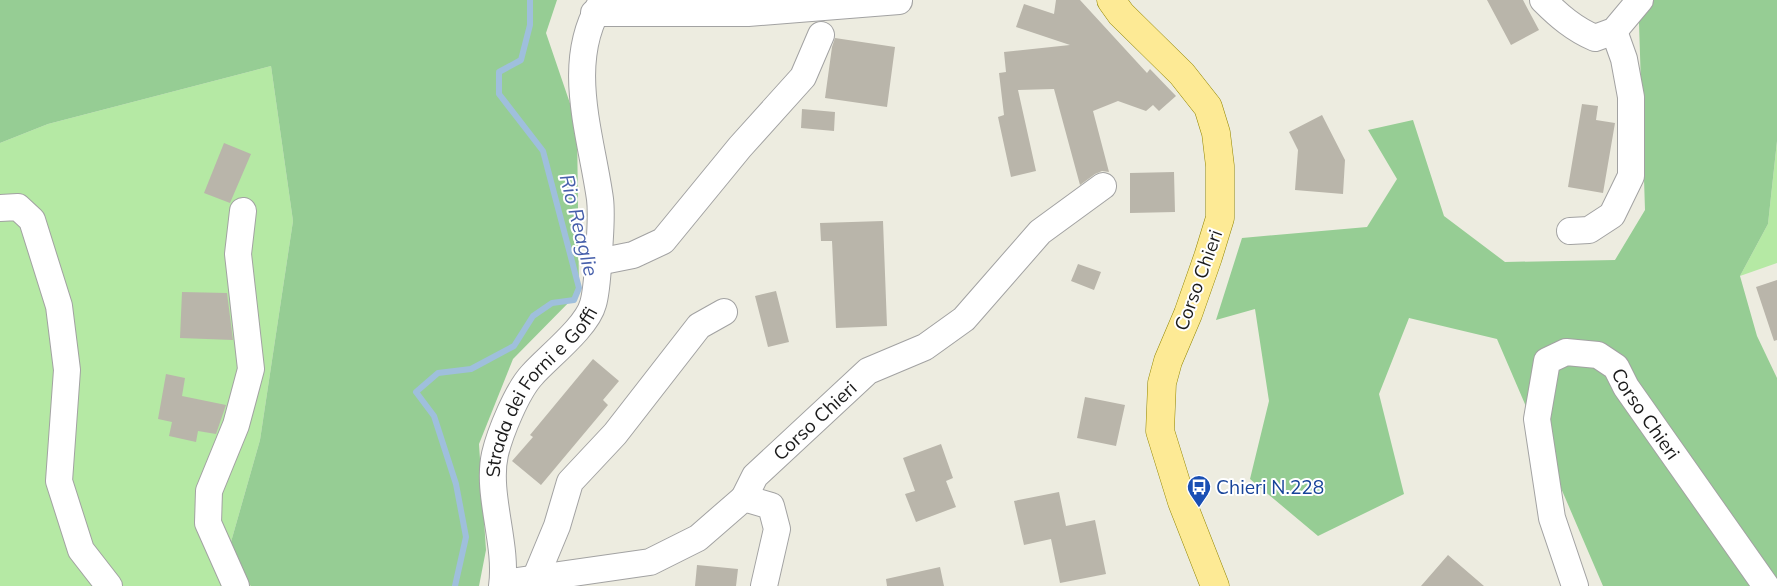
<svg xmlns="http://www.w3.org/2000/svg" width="1777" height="586" font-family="Mulish,sans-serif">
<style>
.grass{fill:#b5e9a4}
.forest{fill:#96cd94}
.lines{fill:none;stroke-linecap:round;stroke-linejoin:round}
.stream{stroke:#9fbfdc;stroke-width:6}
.building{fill:#b9b5aa}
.minor-casing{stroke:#a2a2a2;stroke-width:28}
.major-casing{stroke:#928600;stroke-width:29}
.minor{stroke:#fff;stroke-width:26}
.major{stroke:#fdea95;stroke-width:28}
.labels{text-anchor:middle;stroke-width:4;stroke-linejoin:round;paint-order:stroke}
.street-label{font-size:19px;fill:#1b1b1b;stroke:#fff}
.transit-label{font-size:19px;fill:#164399;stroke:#fff;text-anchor:start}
.water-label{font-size:20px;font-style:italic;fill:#4760ab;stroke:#fff}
</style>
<rect width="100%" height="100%" fill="#edece0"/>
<path class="grass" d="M271 66 293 221 260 440 227 556 251 586H0V143L48 124Z
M1777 141V263L1740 276 1768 224Z"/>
<path class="forest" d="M0 0H557L546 33 577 124 579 292 513 359 479 444 486 550 479 586H251L227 556 260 440 293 221 271 66 48 124 0 143Z
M1642 0H1777V141L1768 224 1740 276 1757 336 1777 378V586H1603L1497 339 1409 318 1379 394 1404 494 1318 536 1250 479 1269 401 1255 309 1216 320 1242 238 1367 227 1397 179 1368 130 1413 120 1444 216 1505 262 1615 260 1645 210 1639 23Z"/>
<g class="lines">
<path class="stream" d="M455 586 466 537 456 484 434 416 416 392 438 373 471 369 514 346 533 316 552 303 574 300 579 288 543 151 499 94V72L521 60 530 25V0"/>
</g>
<path class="building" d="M1056 0H1080L1147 73 1150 69 1176 96 1159 111 1153 105 1146 111 1118 101 1093 111 1109 172 1102 171 1095 174 1080 185 1054 89 1018 90 1036 171 1011 177 998 117 1004 115 999 73 1006 72 1004 52 1070 45 1016 27 1024 4 1054 14Z
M1487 0H1523L1539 30 1511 45Z
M835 38 895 47 887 107 825 98 832 47Z
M1582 104 1598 106 1596 120 1615 123 1603 193 1568 187Z
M802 109 835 112 834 131 801 128Z
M1322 115 1345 160 1343 194 1295 190 1298 150 1289 132Z
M224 143 251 154 230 203 204 193Z
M1174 172 1175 212 1130 213V173Z
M883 221 887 326 836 328 832 241H821L820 223Z
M1078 264 1101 272 1094 290 1071 281Z
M1777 280V340L1774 341 1756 287Z
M776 291 789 342 768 347 755 296Z
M182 292 227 293 233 340 180 338Z
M593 359 619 381 603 400 608 405 541 485 512 461 533 437 530 435Z
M166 374 185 378 182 396 226 405 216 434 198 431 196 442 169 436 172 422 158 419Z
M1085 397 1125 405 1116 446 1077 438Z
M941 444 953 478 946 481 956 507 916 522 905 494 915 491 903 458Z
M1059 492 1066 526 1095 520 1106 574 1060 583 1051 539 1024 545 1014 501Z
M1448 555 1484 586H1421Z
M697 565 738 569 736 586H695Z
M940 567 944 586H887L886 579Z"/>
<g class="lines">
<g class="minor-casing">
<g id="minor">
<path d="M1543 0C1559 16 1574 29 1595 38L1614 31 1640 0"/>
<path d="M594 13H748L899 1"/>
<path d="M0 208 18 207 32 220 59 306 67 370 59 481 81 550 109 586"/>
<path d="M1570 231 1589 230 1612 215 1631 176V97L1624 59 1614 31"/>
<path d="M598 262 633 255 663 241 740 147 803 77 821 35"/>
<path id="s1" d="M744 498 755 476 868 371 925 347 964 319 1040 232 1103 186"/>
<path d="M535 579 557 526 570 482 615 434 699 326 724 312"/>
<path d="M503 583 650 562 698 538 744 498 771 506 777 529 764 586"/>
<path d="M236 586 208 523 209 491 236 425 251 369 238 254 243 211"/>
<path id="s2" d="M502 586C508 544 486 494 495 454 500 433 517 391 532 375 548 357 587 327 593 304 597 291 598 266 599 252 600 235 602 215 600 199 591 134 563 60 603 0"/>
<path id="s3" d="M1575 586 1552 518 1537 419 1547 361 1566 352 1598 355 1616 367 1626 387 1766 586"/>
</g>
</g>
<g class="major-casing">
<path id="major" d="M1111 0 1121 14 1182 74 1208 107 1216 133 1220 166V218L1208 257 1188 314 1168 361 1162 383 1160 431 1182 502 1215 586"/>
</g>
<use href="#minor" class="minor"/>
<use href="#major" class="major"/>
</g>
<defs>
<g id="bus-pin" transform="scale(1.25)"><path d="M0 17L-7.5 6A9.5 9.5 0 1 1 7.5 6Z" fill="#1a4fb4" stroke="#fff"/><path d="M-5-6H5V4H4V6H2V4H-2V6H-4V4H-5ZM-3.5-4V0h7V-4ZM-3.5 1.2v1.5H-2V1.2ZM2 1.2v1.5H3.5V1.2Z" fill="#fff"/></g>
</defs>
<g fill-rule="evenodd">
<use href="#bus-pin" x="1199" y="487"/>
</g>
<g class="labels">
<g class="street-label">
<text transform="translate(1198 280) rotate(-70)" y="7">Corso Chieri</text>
<text dy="7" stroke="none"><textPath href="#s2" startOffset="210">Strada dei Forni e Goffi</textPath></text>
<text dy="7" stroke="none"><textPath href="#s3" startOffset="361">Corso Chieri</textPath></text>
<text dy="7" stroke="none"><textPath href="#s1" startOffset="106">Corso Chieri</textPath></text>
</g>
<g class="transit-label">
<text x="1216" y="494">Chieri N.228</text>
</g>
<g class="water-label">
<text transform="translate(579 225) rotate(76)" y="7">Rio Reaglie</text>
</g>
</g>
</svg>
